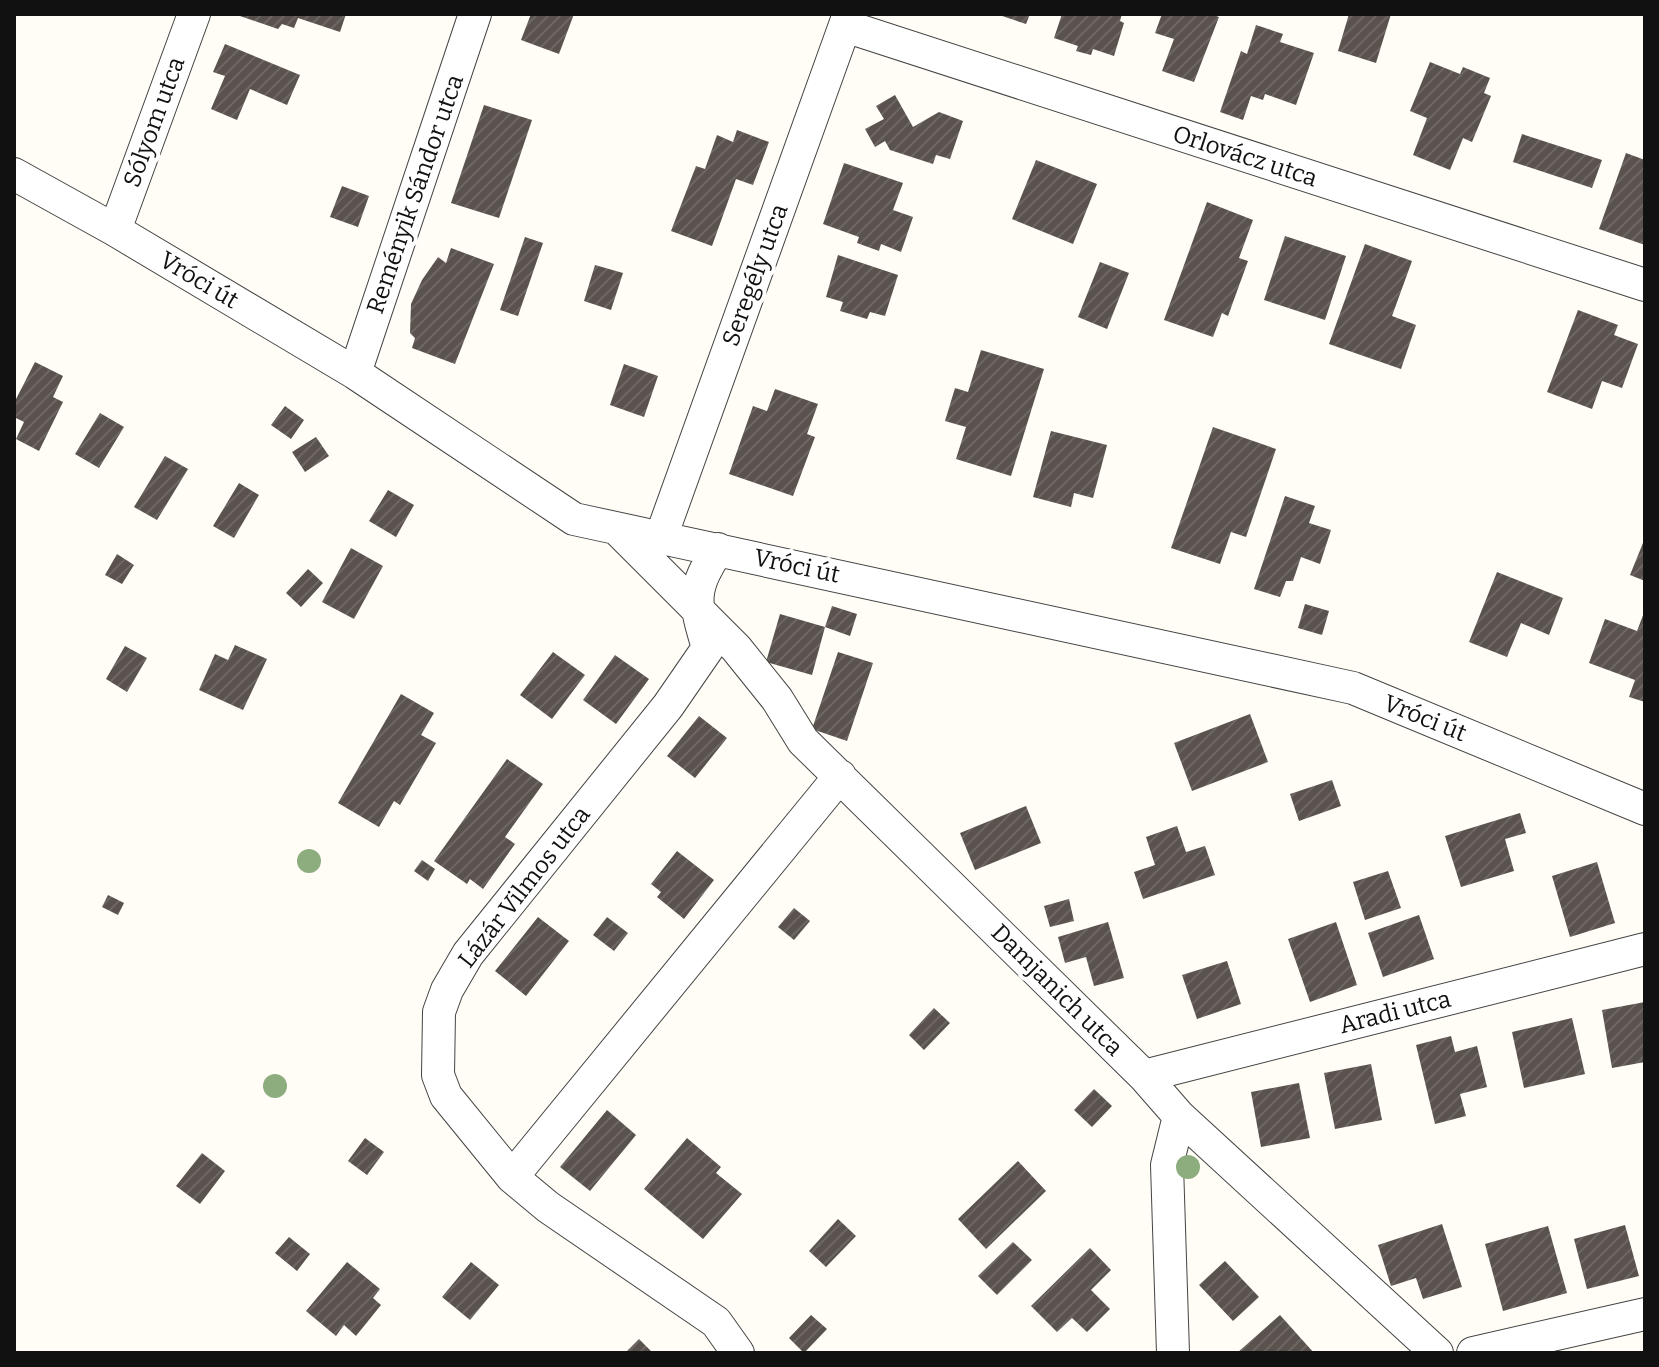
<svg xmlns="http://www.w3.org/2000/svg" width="1659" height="1367" font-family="Bitter,serif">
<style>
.building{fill:url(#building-hatch)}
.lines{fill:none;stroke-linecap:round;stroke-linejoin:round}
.minor-casing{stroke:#444;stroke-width:34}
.minor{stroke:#fff;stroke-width:32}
.tree{fill:#8dad7f}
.labels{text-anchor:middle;stroke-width:8;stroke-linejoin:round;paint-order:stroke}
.street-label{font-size:24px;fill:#111;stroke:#fff}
</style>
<defs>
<pattern id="building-hatch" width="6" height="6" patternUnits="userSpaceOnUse" patternTransform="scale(2)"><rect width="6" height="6" fill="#5a524d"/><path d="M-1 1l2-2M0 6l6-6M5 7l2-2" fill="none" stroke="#6d6662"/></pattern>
</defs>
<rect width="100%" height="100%" fill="#fffdf5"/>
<path class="building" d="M234 14H346L340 32 298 18 294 28 282 24 278 29Z
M531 14H574L559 54 521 40Z
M996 14H1030L1026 24Z
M1062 14H1122L1120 21 1124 23 1114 56 1093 49 1091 55 1076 51 1078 46 1054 38Z
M1162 14H1211L1219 17 1194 82 1162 71 1174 39 1155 33Z
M1349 14H1391L1376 63 1338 51Z
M1256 25 1283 34 1280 42 1314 53 1296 105 1265 94 1263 100 1251 96 1243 120 1220 112 1241 51 1247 54Z
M225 44 300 75 287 105 250 89 237 120 211 109 225 76 213 72Z
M1430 62 1460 74 1463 67 1490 78 1484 93 1491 96 1472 142 1463 138 1450 170 1413 155 1427 118 1410 111Z
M895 95 913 127 939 112 963 121 950 159 936 155 933 164 890 150 885 141 875 147 865 129 884 119 876 106Z
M484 105 532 120 499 218 451 203Z
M737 130 769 142 753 185 736 179 712 246 671 231 696 166 705 169 717 135 733 142Z
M1522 134 1602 160 1592 188 1513 162Z
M1626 153 1645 160V245L1599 229Z
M1036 160 1097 184 1073 244 1012 219Z
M844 163 903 183 893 210 913 217 901 252 881 244 879 251 857 243 859 237 823 224Z
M342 186 369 196 358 227 330 217Z
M1207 202 1253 220 1239 258 1248 261 1228 316 1222 313 1213 337 1164 320Z
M1285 236 1346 256 1325 320 1264 300Z
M525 237 543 243 518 316 500 310Z
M1365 244 1412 261 1392 316 1416 325 1401 369 1329 344Z
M451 248 494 264 455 364 412 348 415 338 410 333 411 304 422 280 438 257 446 263Z
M838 255 898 275 885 316 870 312 867 319 840 311 843 302 826 297Z
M1100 262 1129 273 1107 329 1078 317Z
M595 265 623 273 611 310 584 301Z
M1578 310 1618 325 1614 335 1638 344 1622 388 1602 381 1592 409 1547 392Z
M981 350 1044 369 1011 476 956 459 966 427 945 421 955 388 968 392Z
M35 362 63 376 53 397 63 402 39 451 16 439 24 422 14 417V403Z
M624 364 658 376 644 417 610 405Z
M775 389 818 404 807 434 815 437 793 496 729 474 753 406 767 411Z
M285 406 304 420 291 439 271 425Z
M100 413 124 427 99 468 75 454Z
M1213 427 1276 449 1246 537 1231 532 1220 564 1171 548Z
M1051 431 1107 445 1093 498 1074 493 1071 507 1033 497Z
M316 437 329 456 305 472 292 452Z
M165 456 188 469 157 520 134 507Z
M239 483 259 495 234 538 213 526Z
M388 490 414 505 396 537 369 521Z
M1285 496 1315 506 1309 523 1331 530 1320 564 1301 557 1293 581H1286L1280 597 1254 589Z
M1645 538V581L1630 575Z
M351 548 383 566 354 619 322 602Z
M117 554 134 565 122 584 105 575Z
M308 569 323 583 301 607 286 593Z
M1497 572 1563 598 1549 635 1521 623 1507 657 1469 642Z
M1305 604 1329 611 1322 635 1298 628Z
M832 606 857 614 850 636 825 627 812 675 766 662 780 614 825 627Z
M1645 610V702L1629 697 1635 680 1589 663 1605 619 1637 631Z
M235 645 267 659 243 710 199 690 215 654 228 660Z
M125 646 147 658 127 692 106 679Z
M553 652 585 675 552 719 520 695Z
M838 652 873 663 847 741 812 729Z
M615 655 649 679 616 724 583 700Z
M401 694 434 713 421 735 436 743 400 805 394 801 379 827 338 803Z
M1250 714 1268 762 1192 791 1174 743Z
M699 716 727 738 695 778 667 756Z
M507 759 543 784 505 837 515 844 483 889 470 879 467 884 434 861Z
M1332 780 1341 806 1299 821 1290 794Z
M1026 806 1041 843 975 870 960 833Z
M1520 813 1526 833 1505 839 1514 871 1461 887 1445 836Z
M1177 826 1186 852 1205 846 1215 875 1143 899 1134 872 1155 865 1146 837Z
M677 851 714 880 684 919 657 897 661 892 651 884Z
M422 860 435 869 428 881 414 871Z
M1597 862 1615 923 1570 937 1552 876Z
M1388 871 1401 908 1365 920 1353 882Z
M108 895 124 903 118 915 102 907Z
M1069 899 1074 921 1050 927 1044 906Z
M794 908 810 921 794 940 778 927Z
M1419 915 1434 959 1383 977 1368 933Z
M538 917 569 941 526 996 495 971Z
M607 917 628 933 614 951 593 935Z
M1108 922 1124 978 1094 986 1086 957 1065 963 1058 937Z
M1336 922 1357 985 1310 1002 1288 939Z
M1227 961 1241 1004 1197 1019 1182 975Z
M1645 1002V1062L1612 1068 1602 1010Z
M934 1008 950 1023 924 1050 909 1035Z
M1572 1018 1585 1074 1524 1088 1512 1032Z
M1451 1036 1455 1052 1477 1046 1487 1087 1460 1094 1466 1116 1435 1124 1416 1045Z
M1371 1064 1382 1120 1335 1129 1324 1073Z
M1299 1083 1310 1138 1261 1147 1251 1092Z
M1094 1089 1112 1106 1092 1127 1074 1110Z
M607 1110 636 1135 590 1191 560 1167Z
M365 1138 384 1152 367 1175 348 1161Z
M687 1138 721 1167 716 1173 742 1194 703 1239 644 1189Z
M202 1153 225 1171 200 1204 176 1186Z
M1018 1161 1046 1191 986 1249 958 1219Z
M838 1219 856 1236 826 1267 809 1251Z
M1442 1224 1462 1287 1423 1299 1416 1278 1391 1286 1378 1245Z
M1625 1225 1639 1276 1587 1289 1574 1239Z
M1548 1226 1567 1293 1503 1311 1485 1244Z
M289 1237 310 1254 297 1271 275 1253Z
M1013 1242 1032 1260 997 1295 978 1276Z
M1090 1248 1111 1270 1091 1290 1110 1309 1087 1332 1072 1318 1057 1332 1031 1306Z
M1225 1261 1259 1297 1233 1321 1199 1285Z
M347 1262 380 1289 373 1298 381 1305 356 1336 344 1325 336 1336 306 1311Z
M471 1262 499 1285 470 1320 442 1297Z
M811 1315 827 1329 804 1353 789 1338Z
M1280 1315 1314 1353H1237Z
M639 1339 653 1353H625Z"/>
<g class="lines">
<g class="minor-casing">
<path id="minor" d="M845 26 1645 285
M14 174 115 230 355 373 574 519 1353 688 1645 809
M115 230 194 14
M355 373 475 14
M618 530 736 648 777 699 803 741 1144 1076 1179 1116 1437 1353
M661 537 849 14
M718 549C691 591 694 601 708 648L668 706 468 954 447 990 439 1012 438 1075 446 1096 512 1177 548 1207 716 1322 738 1353
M1144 1076 1645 949
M512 1177 840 776
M1173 1353 1167 1165 1179 1116
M1473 1353 1645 1314"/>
</g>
<use href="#minor" class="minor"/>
</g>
<g class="tree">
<circle cx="309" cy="861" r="12"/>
<circle cx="275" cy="1086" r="12"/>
<circle cx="1188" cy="1167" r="12"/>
</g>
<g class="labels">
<g class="street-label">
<text transform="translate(154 122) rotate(-70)" y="8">Sólyom utca</text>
<text transform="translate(1245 156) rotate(18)" y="8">Orlovácz utca</text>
<text transform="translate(415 194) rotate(-71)" y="8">Reményik Sándor utca</text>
<text transform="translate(755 275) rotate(-70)" y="8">Seregély utca</text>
<text transform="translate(199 280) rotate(31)" y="8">Vróci út</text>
<text transform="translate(797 566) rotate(12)" y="8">Vróci út</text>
<text transform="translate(1425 718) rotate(22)" y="8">Vróci út</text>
<text transform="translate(524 887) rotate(-52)" y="8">Lázár Vilmos utca</text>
<text transform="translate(1057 990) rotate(45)" y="8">Damjanich utca</text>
<text transform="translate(1395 1012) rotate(-14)" y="8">Aradi utca</text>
</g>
</g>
<rect width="1659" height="1367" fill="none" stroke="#111111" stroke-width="32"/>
</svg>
